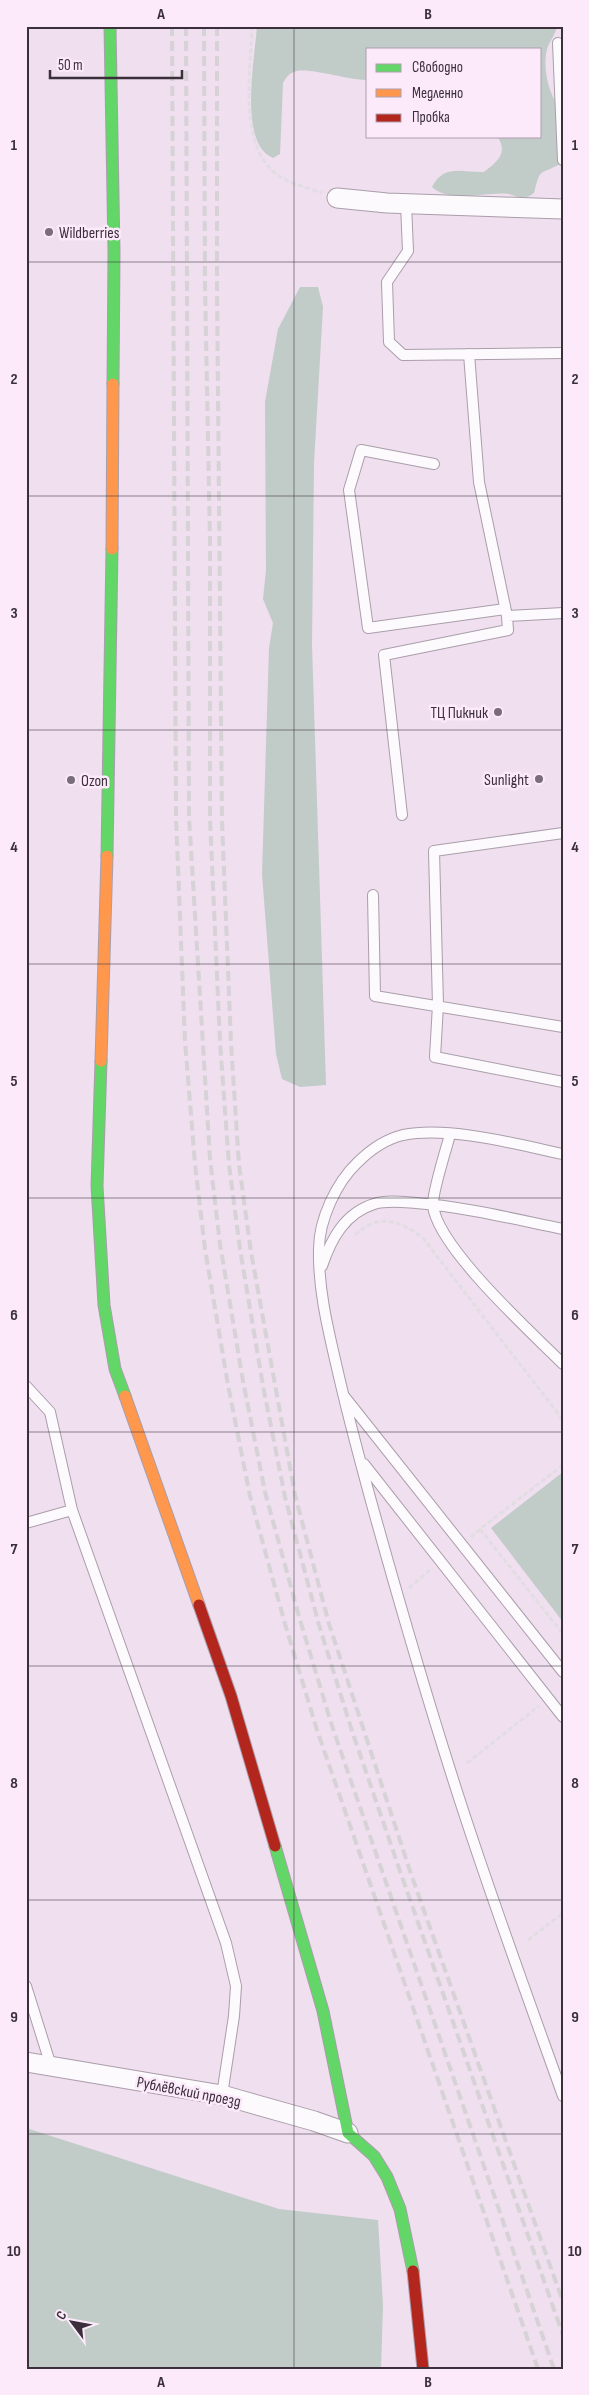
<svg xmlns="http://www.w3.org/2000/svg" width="589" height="2395" font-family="'Sofia Sans Condensed',sans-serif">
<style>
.green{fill:#c1cbc8}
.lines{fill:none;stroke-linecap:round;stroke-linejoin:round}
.lane-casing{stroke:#aa9eaa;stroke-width:12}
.street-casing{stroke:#aa9eaa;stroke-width:21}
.fast-casing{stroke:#aa9eaa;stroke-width:13}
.slow-casing{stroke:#aa9eaa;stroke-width:13}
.jam-casing{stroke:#aa9eaa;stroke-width:13}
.path{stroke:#e2dde2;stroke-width:3;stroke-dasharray:5 2.5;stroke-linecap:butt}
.lane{stroke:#fdfafd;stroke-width:10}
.street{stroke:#fdfafd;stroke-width:19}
.fast{stroke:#63d668;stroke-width:11}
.slow{stroke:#ff974d;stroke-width:11}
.jam{stroke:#b3261e;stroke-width:11}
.rail{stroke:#d6d2d6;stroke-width:4;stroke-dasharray:10 5;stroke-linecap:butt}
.grid{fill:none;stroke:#3a2f3a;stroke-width:1;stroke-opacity:0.55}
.poi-dot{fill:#796d79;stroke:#fceafb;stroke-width:2}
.labels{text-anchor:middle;stroke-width:5;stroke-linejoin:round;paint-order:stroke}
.poi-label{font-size:16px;fill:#3a2f3a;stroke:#fceafb;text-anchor:start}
.street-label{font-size:16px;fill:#3a2f3a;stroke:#fceafb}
.neatline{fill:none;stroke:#3a2f3a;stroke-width:2}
.grid-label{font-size:16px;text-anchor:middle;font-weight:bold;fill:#3a2f3a}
</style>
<rect width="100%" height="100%" fill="#efdfef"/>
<path class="green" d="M257 26H555L557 27C555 34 551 40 548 46 542 63 547 91 558 105L560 164C539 176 541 166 534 193 531 195 528 197 524 198 518 198 514 195 509 194 486 191 451 204 432 187 444 163 464 173 484 172 497 162 509 153 497 136H540V49H368V80C349 81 307 66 294 72 288 74 286 78 283 83L280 154 273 158C238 144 255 58 257 26Z
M300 287H318L323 307 314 463 312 645 326 1085 300 1087 282 1079 276 1054 262 874 269 648 273 623 263 599 266 570 265 402 278 329Z
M563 1472V1622L491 1528Z
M26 2128 279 2209 378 2220 383 2305 381 2369H26Z"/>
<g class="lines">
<g class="lane-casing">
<path id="lane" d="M558 43 563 160
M406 204 408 251 387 282 389 342 403 355 563 353
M434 464 361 450 349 490 368 628 505 609
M507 616 563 613
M402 815 384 655 508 630 507 616 479 482 469 354
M563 833 434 851 438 1005 435 1057 563 1082
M373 895 375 996 563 1027
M450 1135C446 1149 432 1194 433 1205 436 1246 532 1333 563 1364
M563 1154C516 1144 449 1126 403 1135 386 1139 369 1151 357 1163 336 1183 319 1220 319 1249 318 1289 328 1329 337 1368 347 1412 359 1457 371 1501 399 1602 428 1702 460 1801 492 1900 528 1998 563 2096
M322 1266C331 1239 345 1213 374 1204 387 1200 402 1202 416 1203 465 1207 514 1219 563 1229
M26 1386 50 1412 72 1510 226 1943 236 1986 234 2016 222 2095
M344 1396 563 1672
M364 1464 563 1717
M26 1523 72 1510
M26 1986 51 2066"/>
</g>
<g class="street-casing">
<path id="street" d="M337 198 387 203 563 209
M26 2062 222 2095 314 2121 348 2133"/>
</g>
<g class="fast-casing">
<path id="fast" d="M110 26 114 252 113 384
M107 856 112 549
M101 1061 97 1186 104 1305 115 1369 125 1396
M275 1846 323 2011 348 2133 374 2156 387 2177 400 2209 413 2271"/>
</g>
<g class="slow-casing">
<path id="slow" d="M112 549 113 384
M101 1061 107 856
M125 1396 199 1605"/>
</g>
<g class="jam-casing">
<path id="jam" d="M199 1605 231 1696 275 1846
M413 2271 423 2369"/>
</g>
<path class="path" d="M252 26C251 70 237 148 279 176 292 184 308 188 322 193
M355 1235C379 1213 399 1220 423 1238L563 1420
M563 1465 480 1529 563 1634
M471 1537 480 1529
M409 1588 431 1569
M467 1763 539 1706
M528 1940 563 1913"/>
<use href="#lane" class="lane"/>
<use href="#street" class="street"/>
<use href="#fast" class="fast"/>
<use href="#slow" class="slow"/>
<use href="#jam" class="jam"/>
<path class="rail" d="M172 26 176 817 185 1041 195 1164 205 1249 228 1385 250 1496 285 1624 317 1730 538 2369
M186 26 189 817 210 1159 220 1244 243 1381 265 1492 300 1620 332 1726 554 2369
M204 26 205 284 210 542V819L220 1042 229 1165 240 1249 263 1386 285 1497 319 1625 352 1731 401 1874 563 2335
M217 26V285L222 821 231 1043 239 1165 251 1252 295 1495 329 1624 411 1874 563 2302"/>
</g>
<path class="grid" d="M294 26V2369M26 262H563M26 496H563M26 730H563M26 964H563M26 1198H563M26 1432H563M26 1666H563M26 1900H563M26 2134H563"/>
<g class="poi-dot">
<circle cx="49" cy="232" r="5"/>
<circle cx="498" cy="712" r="5"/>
<circle cx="539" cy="779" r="5"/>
<circle cx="71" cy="780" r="5"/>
</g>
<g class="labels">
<g class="poi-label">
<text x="59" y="238">Wildberries</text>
<text x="488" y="718" text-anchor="end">ТЦ Пикник</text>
<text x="529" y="785" text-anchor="end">Sunlight</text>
<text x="81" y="786">Ozon</text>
</g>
<g class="street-label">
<text transform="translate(189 2091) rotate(11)" y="6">Рублёвский проезд</text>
</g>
</g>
<rect width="589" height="2395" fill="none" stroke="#fceafb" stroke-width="55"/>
<rect x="366" y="48" width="175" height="90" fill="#fceafb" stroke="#ae9fae"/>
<rect x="376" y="64" width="25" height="8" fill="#63d668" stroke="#ae9fae"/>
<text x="412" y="72" font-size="15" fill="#3a2f3a">Свободно</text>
<rect x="376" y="89" width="25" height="8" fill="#ff974d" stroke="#ae9fae"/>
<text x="412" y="98" font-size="15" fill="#3a2f3a">Медленно</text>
<rect x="376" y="114" width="25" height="8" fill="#b3261e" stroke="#ae9fae"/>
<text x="412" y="122" font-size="15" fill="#3a2f3a">Пробка</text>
<g transform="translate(72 2322) rotate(302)" stroke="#fceafb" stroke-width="4" paint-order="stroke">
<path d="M0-4L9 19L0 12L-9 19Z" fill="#3a2f3a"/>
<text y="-8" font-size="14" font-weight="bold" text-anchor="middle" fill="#3a2f3a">С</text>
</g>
<path d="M50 70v8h132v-8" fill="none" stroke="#3a2f3a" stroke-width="2.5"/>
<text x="58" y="70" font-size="15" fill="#3a2f3a" stroke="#fceafb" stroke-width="4" paint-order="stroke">50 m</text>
<rect x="28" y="28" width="534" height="2340" class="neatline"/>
<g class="grid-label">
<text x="161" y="19">A</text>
<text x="428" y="19">B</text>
<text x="14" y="150">1</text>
<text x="575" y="150">1</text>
<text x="14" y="384">2</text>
<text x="575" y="384">2</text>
<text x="14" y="618">3</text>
<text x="575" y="618">3</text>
<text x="14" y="852">4</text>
<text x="575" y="852">4</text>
<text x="14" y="1086">5</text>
<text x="575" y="1086">5</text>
<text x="14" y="1320">6</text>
<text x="575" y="1320">6</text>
<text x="14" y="1554">7</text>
<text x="575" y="1554">7</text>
<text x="14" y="1788">8</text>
<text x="575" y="1788">8</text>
<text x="14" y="2022">9</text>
<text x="575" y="2022">9</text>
<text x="14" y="2256">10</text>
<text x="575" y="2256">10</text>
<text x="161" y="2387">A</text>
<text x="428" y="2387">B</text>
</g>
</svg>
